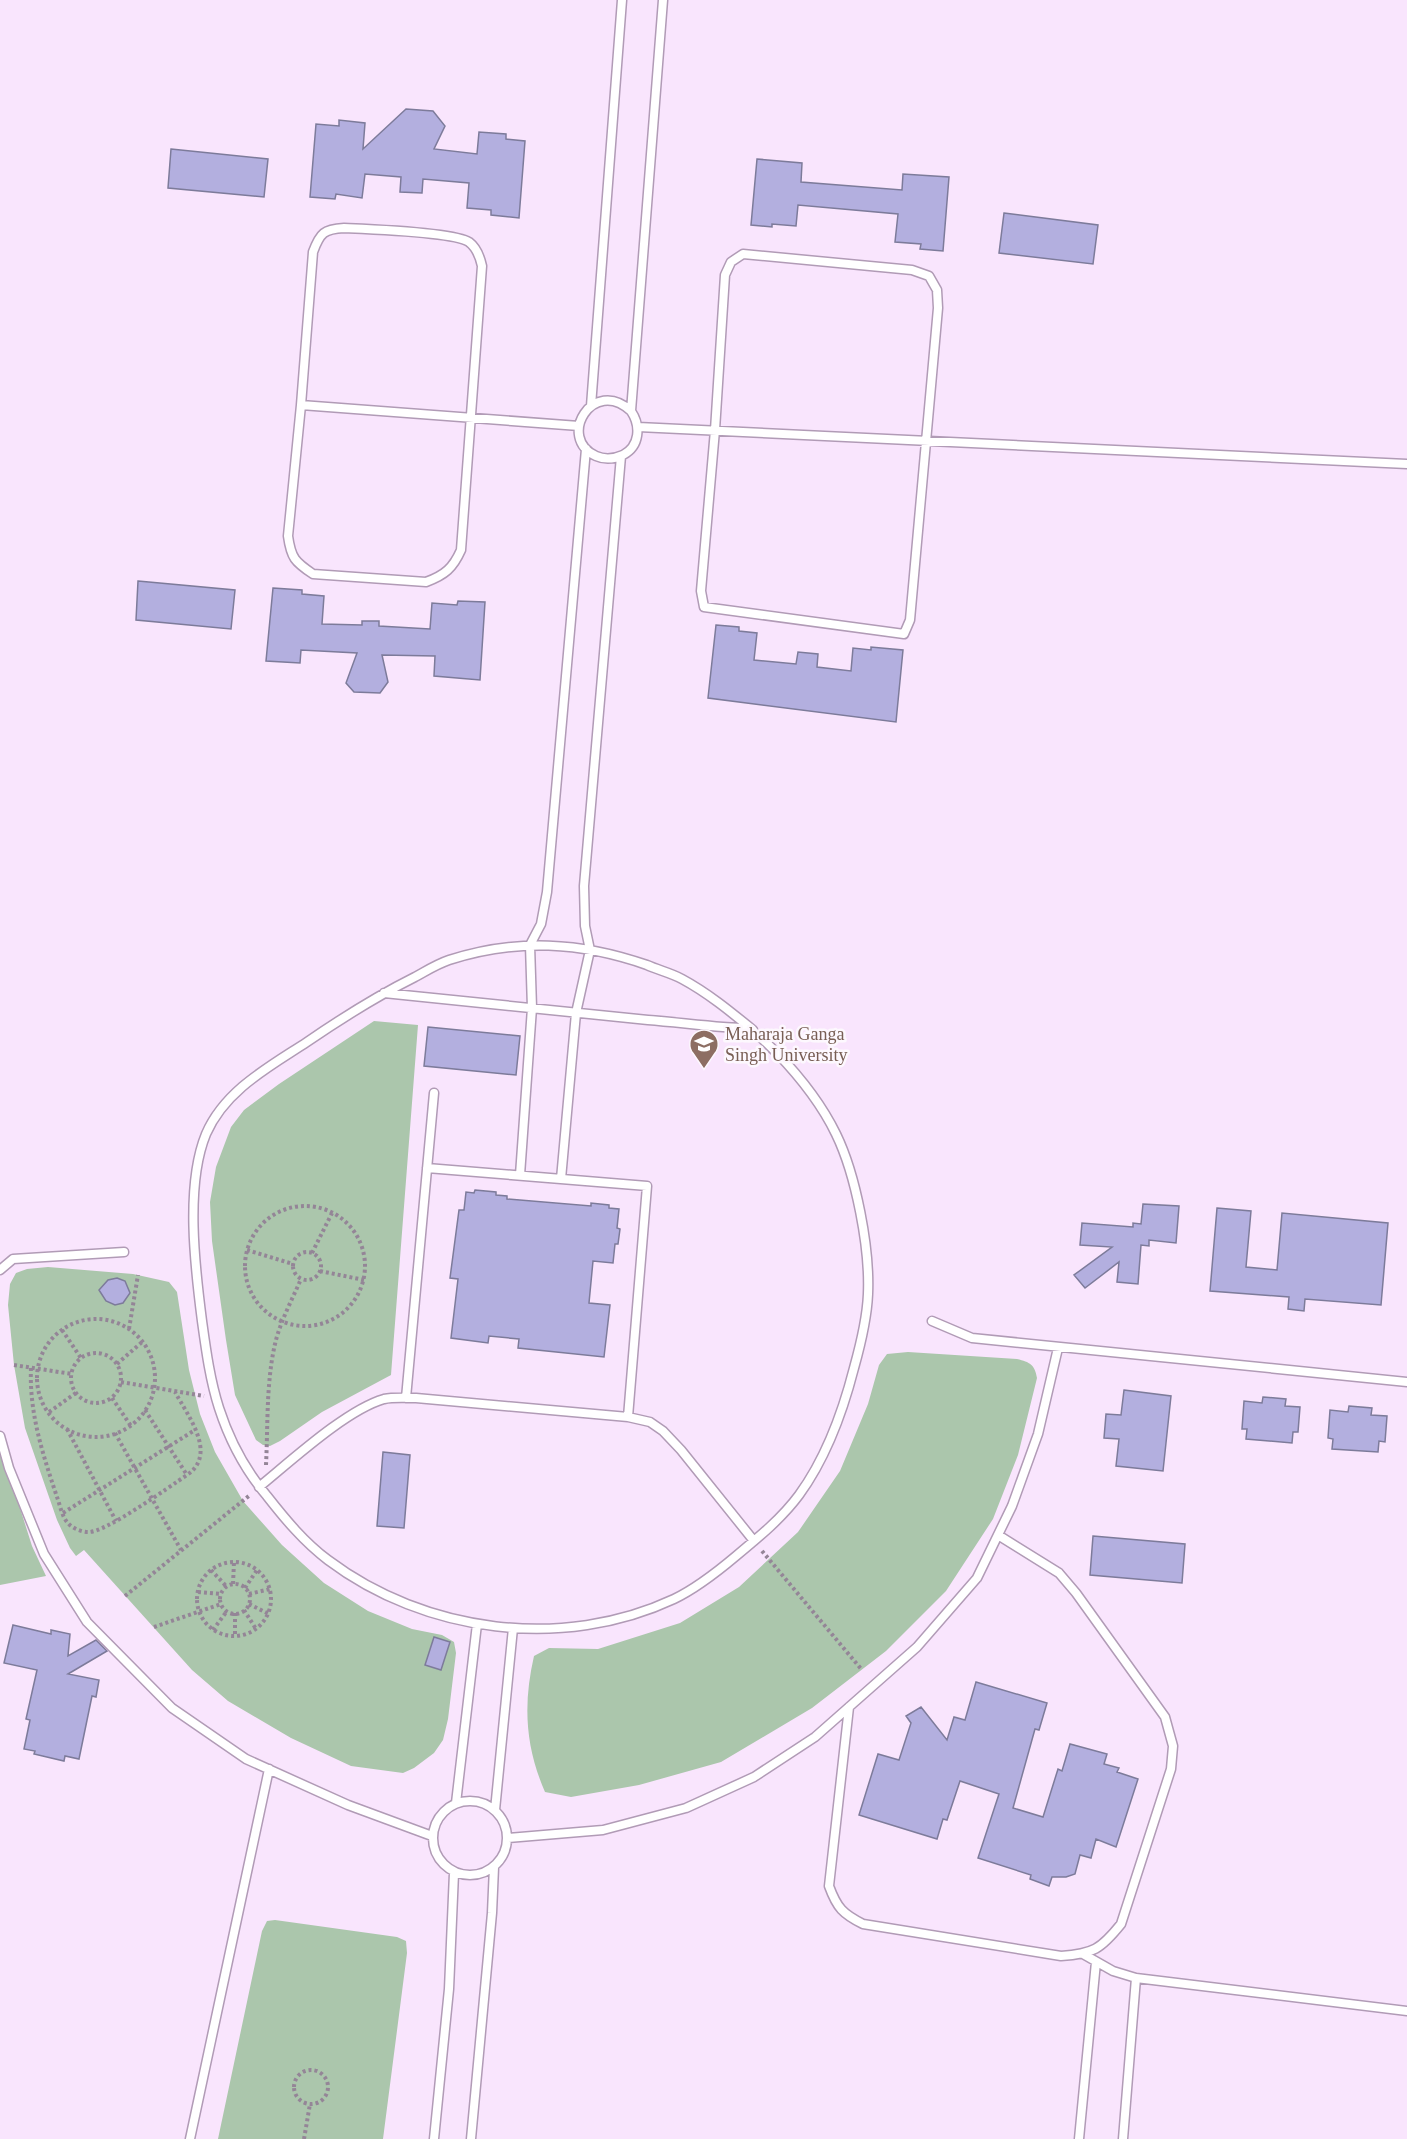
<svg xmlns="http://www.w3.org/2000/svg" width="1407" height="2139" font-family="Georgia,serif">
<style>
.green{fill:#abc6ac}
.building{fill:#b3afdf;stroke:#7d7b9a;stroke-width:1.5}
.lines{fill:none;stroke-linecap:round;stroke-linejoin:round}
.service-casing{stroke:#b19bb6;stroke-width:11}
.path{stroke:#948597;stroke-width:4;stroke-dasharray:3 3;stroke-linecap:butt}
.service{stroke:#fff;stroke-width:8}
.labels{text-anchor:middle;stroke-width:5;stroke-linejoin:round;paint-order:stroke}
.education-label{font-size:18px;fill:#785e54;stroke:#fdf8fe;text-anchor:start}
</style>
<rect width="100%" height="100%" fill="#f9e5fd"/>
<path class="green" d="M374 1021 418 1025 391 1375 322 1412 280 1441 270 1446 263 1445 256 1440 235 1395 226 1340 212 1241 210 1202 216 1167 231 1127 244 1110 279 1084Z
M48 1267 133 1274 169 1282 177 1292 189 1370 200 1414 215 1452 243 1501 282 1545 324 1583 368 1611 412 1629 442 1635 454 1642 456 1653 448 1719 443 1740 434 1753 414 1768 403 1773 351 1766 291 1738 228 1701 192 1670 84 1550 76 1556 70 1548 57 1520 25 1428 14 1365 8 1305 10 1284 16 1273 27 1269Z
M908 1352 1017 1359C1030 1362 1035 1365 1037 1378L1018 1455 993 1519 946 1591 886 1651 812 1708 721 1762 639 1785 571 1797 545 1792C525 1746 523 1704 534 1656L549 1648 598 1649 680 1623 739 1587 798 1532 840 1471 868 1404 879 1365 887 1354Z
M0 1445 32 1546 46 1576 0 1585Z
M275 1920 397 1937 406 1941 407 1953 383 2139H218L262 1931 267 1921Z"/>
<path class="building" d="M406 109 433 111 445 126 434 149 477 154 479 132 506 134V139L525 141 519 218 491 215V210L467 208 469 183 423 179 422 193 400 192 401 177 365 174 362 198 336 194 335 199 310 197 316 124 339 126V120L365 123 363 149Z
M171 149 268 159 264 197 168 188Z
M757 159 802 163 801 182 902 190 903 174 949 177 943 251 920 249 921 244 895 242 898 214 798 205 796 226 772 224V227L751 225Z
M1004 213 1098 225 1093 264 999 253Z
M138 581 235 590 231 629 136 620Z
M273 588 302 590V594L324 596 322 624 362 625V621H379V626L430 629 432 603 457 605 458 601 485 602 480 680 434 676 435 656 382 655 388 682 380 693 354 692 346 683 357 653 301 650 300 663 266 661Z
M716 625 739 627V631L757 633 754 660 796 664 798 652 818 654 817 667 851 671 853 648 871 650V647L903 650 896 722 708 698Z
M428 1027 520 1036 516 1075 424 1066Z
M475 1190 496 1192V1195L507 1196V1199L591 1206V1203L609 1205V1208L619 1209 617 1228 620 1229 618 1244H615L613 1263 593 1261 589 1303 610 1305 604 1357 518 1348 519 1339 489 1336 488 1343 451 1338 458 1279 450 1278 459 1210H464L466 1192 474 1193Z
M1143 1204 1179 1206 1176 1243 1149 1240V1246L1141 1245 1138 1284 1117 1282 1119 1262 1085 1288 1074 1275 1112 1247 1080 1245 1082 1223 1133 1227V1223L1141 1224Z
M1217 1208 1251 1211 1246 1267 1277 1270 1282 1213 1388 1223 1381 1305 1305 1299 1304 1311 1288 1309 1289 1297 1210 1291Z
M117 1278 125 1281 130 1293 123 1303 115 1305 106 1301 99 1290 108 1280Z
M1124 1390 1171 1396 1163 1471 1116 1466 1119 1439 1104 1438 1106 1414 1121 1415Z
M1263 1397 1286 1399 1285 1406 1300 1407 1298 1432H1293L1292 1443 1246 1439 1247 1429H1242L1244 1401 1262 1403Z
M1349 1406 1372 1408 1371 1415 1387 1416 1385 1442 1379 1441 1378 1452 1332 1449 1333 1439 1328 1438 1330 1410 1348 1412Z
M383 1452 410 1455 404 1528 377 1526Z
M1093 1536 1185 1544 1182 1583 1090 1575Z
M13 1625 51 1634V1630L70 1634 68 1656 96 1640 107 1651 68 1674 99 1680 96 1697 92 1696 79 1759 65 1756 64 1761 34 1754 35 1751 24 1749 30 1720 26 1719 37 1670 4 1663Z
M434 1637 450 1642 441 1670 425 1665Z
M976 1682 1047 1703 1039 1730 1035 1729 1013 1808 1043 1817 1058 1769 1062 1771 1070 1744 1107 1754 1104 1764 1119 1768 1117 1772 1138 1779 1116 1847 1096 1839 1091 1858 1080 1855 1075 1874 1066 1877H1052L1049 1886 1030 1879 1031 1875 978 1858 999 1794 960 1781 947 1820 943 1819 937 1839 859 1815 878 1754 899 1760 911 1723 906 1716 921 1707 947 1740 954 1717 965 1720Z"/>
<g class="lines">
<g class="service-casing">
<path id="service" d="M344 228C367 229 454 232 469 242 477 248 480 257 482 266L461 550C453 568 445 575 426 582L313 574C295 562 291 558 288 536L301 405 313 252C320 233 324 229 344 228Z
M743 254 912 270 929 276 937 290 938 308 910 620 904 634 704 607 701 591 715 430 725 275 731 262Z
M301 405 579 426
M591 406 622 0
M631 411C593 376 556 438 596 456 605 460 614 459 623 455 640 446 641 426 631 411L663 0
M638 427 1407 464
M384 993C472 1002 560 1011 648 1020 673 1022 698 1025 723 1027 732 1028 740 1027 748 1030 759 1033 768 1045 777 1053 801 1078 821 1103 836 1134 856 1175 870 1248 868 1294 867 1319 861 1343 854 1368 843 1411 826 1458 799 1495 782 1518 759 1537 736 1556 717 1572 697 1588 674 1599 563 1651 425 1633 328 1560 304 1542 285 1519 267 1496 246 1471 229 1439 219 1408 210 1380 206 1350 202 1321 195 1267 185 1185 206 1134 225 1090 269 1067 307 1042 342 1018 377 996 415 977 426 971 437 964 449 960 517 938 581 942 647 965 658 970 671 973 682 979 708 993 731 1012 753 1030
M427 1168 647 1186 628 1417
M520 1175 532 1008 530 945 541 924 547 892 586 449
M561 1179 576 1013 590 950 585 926 584 886 621 456
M0 1270 13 1259 124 1252
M932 1321 972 1338 1407 1382
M406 1398 434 1093
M0 1436 9 1468 44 1554 87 1622 172 1708 246 1759 348 1805 432 1836
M259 1487C291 1461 346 1410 384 1399 394 1397 405 1398 416 1398L628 1417 650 1422 663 1431 681 1450 754 1541
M849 1707 829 1886C837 1908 843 1914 863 1924L1061 1956C1093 1954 1101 1949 1121 1924L1171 1769 1173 1746 1165 1717 1076 1593 1059 1573 998 1535
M433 1838a37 37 0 1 1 74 0a37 37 0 1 1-74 0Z
M456 1803 477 1624
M495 1810 513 1628
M508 1838 603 1830 686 1808 754 1777 815 1737 917 1647 977 1578 1012 1506 1038 1434 1058 1348
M1083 1954 1113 1971 1136 1978 1407 2011
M190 2139 269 1769
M434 2139 449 1989 454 1873
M471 2139 492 1913 494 1867
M1079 2139 1096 1962
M1123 2139 1136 1978"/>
</g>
<path class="path" d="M245 1266a60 60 0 1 1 120 0a60 60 0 1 1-120 0Z
M247 1250 293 1264
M293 1266a14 14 0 1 1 28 0a14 14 0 1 1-28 0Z
M312 1253 332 1213
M320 1271 364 1280
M37 1378a59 59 0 1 1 118 0a59 59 0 1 1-118 0Z
M129 1329 138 1275
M62 1330 81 1358
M71 1378a25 25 0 1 1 50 0a25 25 0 1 1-50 0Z
M117 1364 142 1342
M14 1365 72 1374
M31 1368C29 1413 43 1455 57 1497 60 1505 62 1517 68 1523 72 1528 81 1532 88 1532 105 1533 169 1487 187 1475 218 1454 188 1416 175 1392
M121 1382 204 1396
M112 1398 131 1426
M145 1410 187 1475
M49 1412 76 1393
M67 1429 116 1521
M115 1433 181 1550
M266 1465C268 1426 266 1383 275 1344 280 1322 292 1300 301 1279
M63 1513 195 1430
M762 1551 862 1670
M197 1599a37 37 0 1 1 74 0a37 37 0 1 1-74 0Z
M211 1570 227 1587
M233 1584 234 1562
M220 1599a15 15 0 1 1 30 0a15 15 0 1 1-30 0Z
M245 1588 257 1570
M198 1592 221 1594
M249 1594 270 1589
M125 1596 250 1495
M249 1604 269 1614
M244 1610 256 1629
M235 1613V1636
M154 1627 221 1604
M213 1630 227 1611
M294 2087a17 17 0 1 1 34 0a17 17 0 1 1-34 0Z
M304 2139 310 2104"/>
<use href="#service" class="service"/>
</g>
<defs>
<g id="university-pin" transform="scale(1.5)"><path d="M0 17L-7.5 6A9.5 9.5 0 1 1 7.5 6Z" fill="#8d6e63" stroke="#fdf8fe"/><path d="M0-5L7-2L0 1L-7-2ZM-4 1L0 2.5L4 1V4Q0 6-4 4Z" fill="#fff"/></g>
</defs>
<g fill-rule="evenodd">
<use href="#university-pin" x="704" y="1044"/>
</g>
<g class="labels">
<g class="education-label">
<text x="725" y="1040">Maharaja Ganga<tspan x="725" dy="21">Singh University</tspan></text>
</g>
</g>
</svg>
